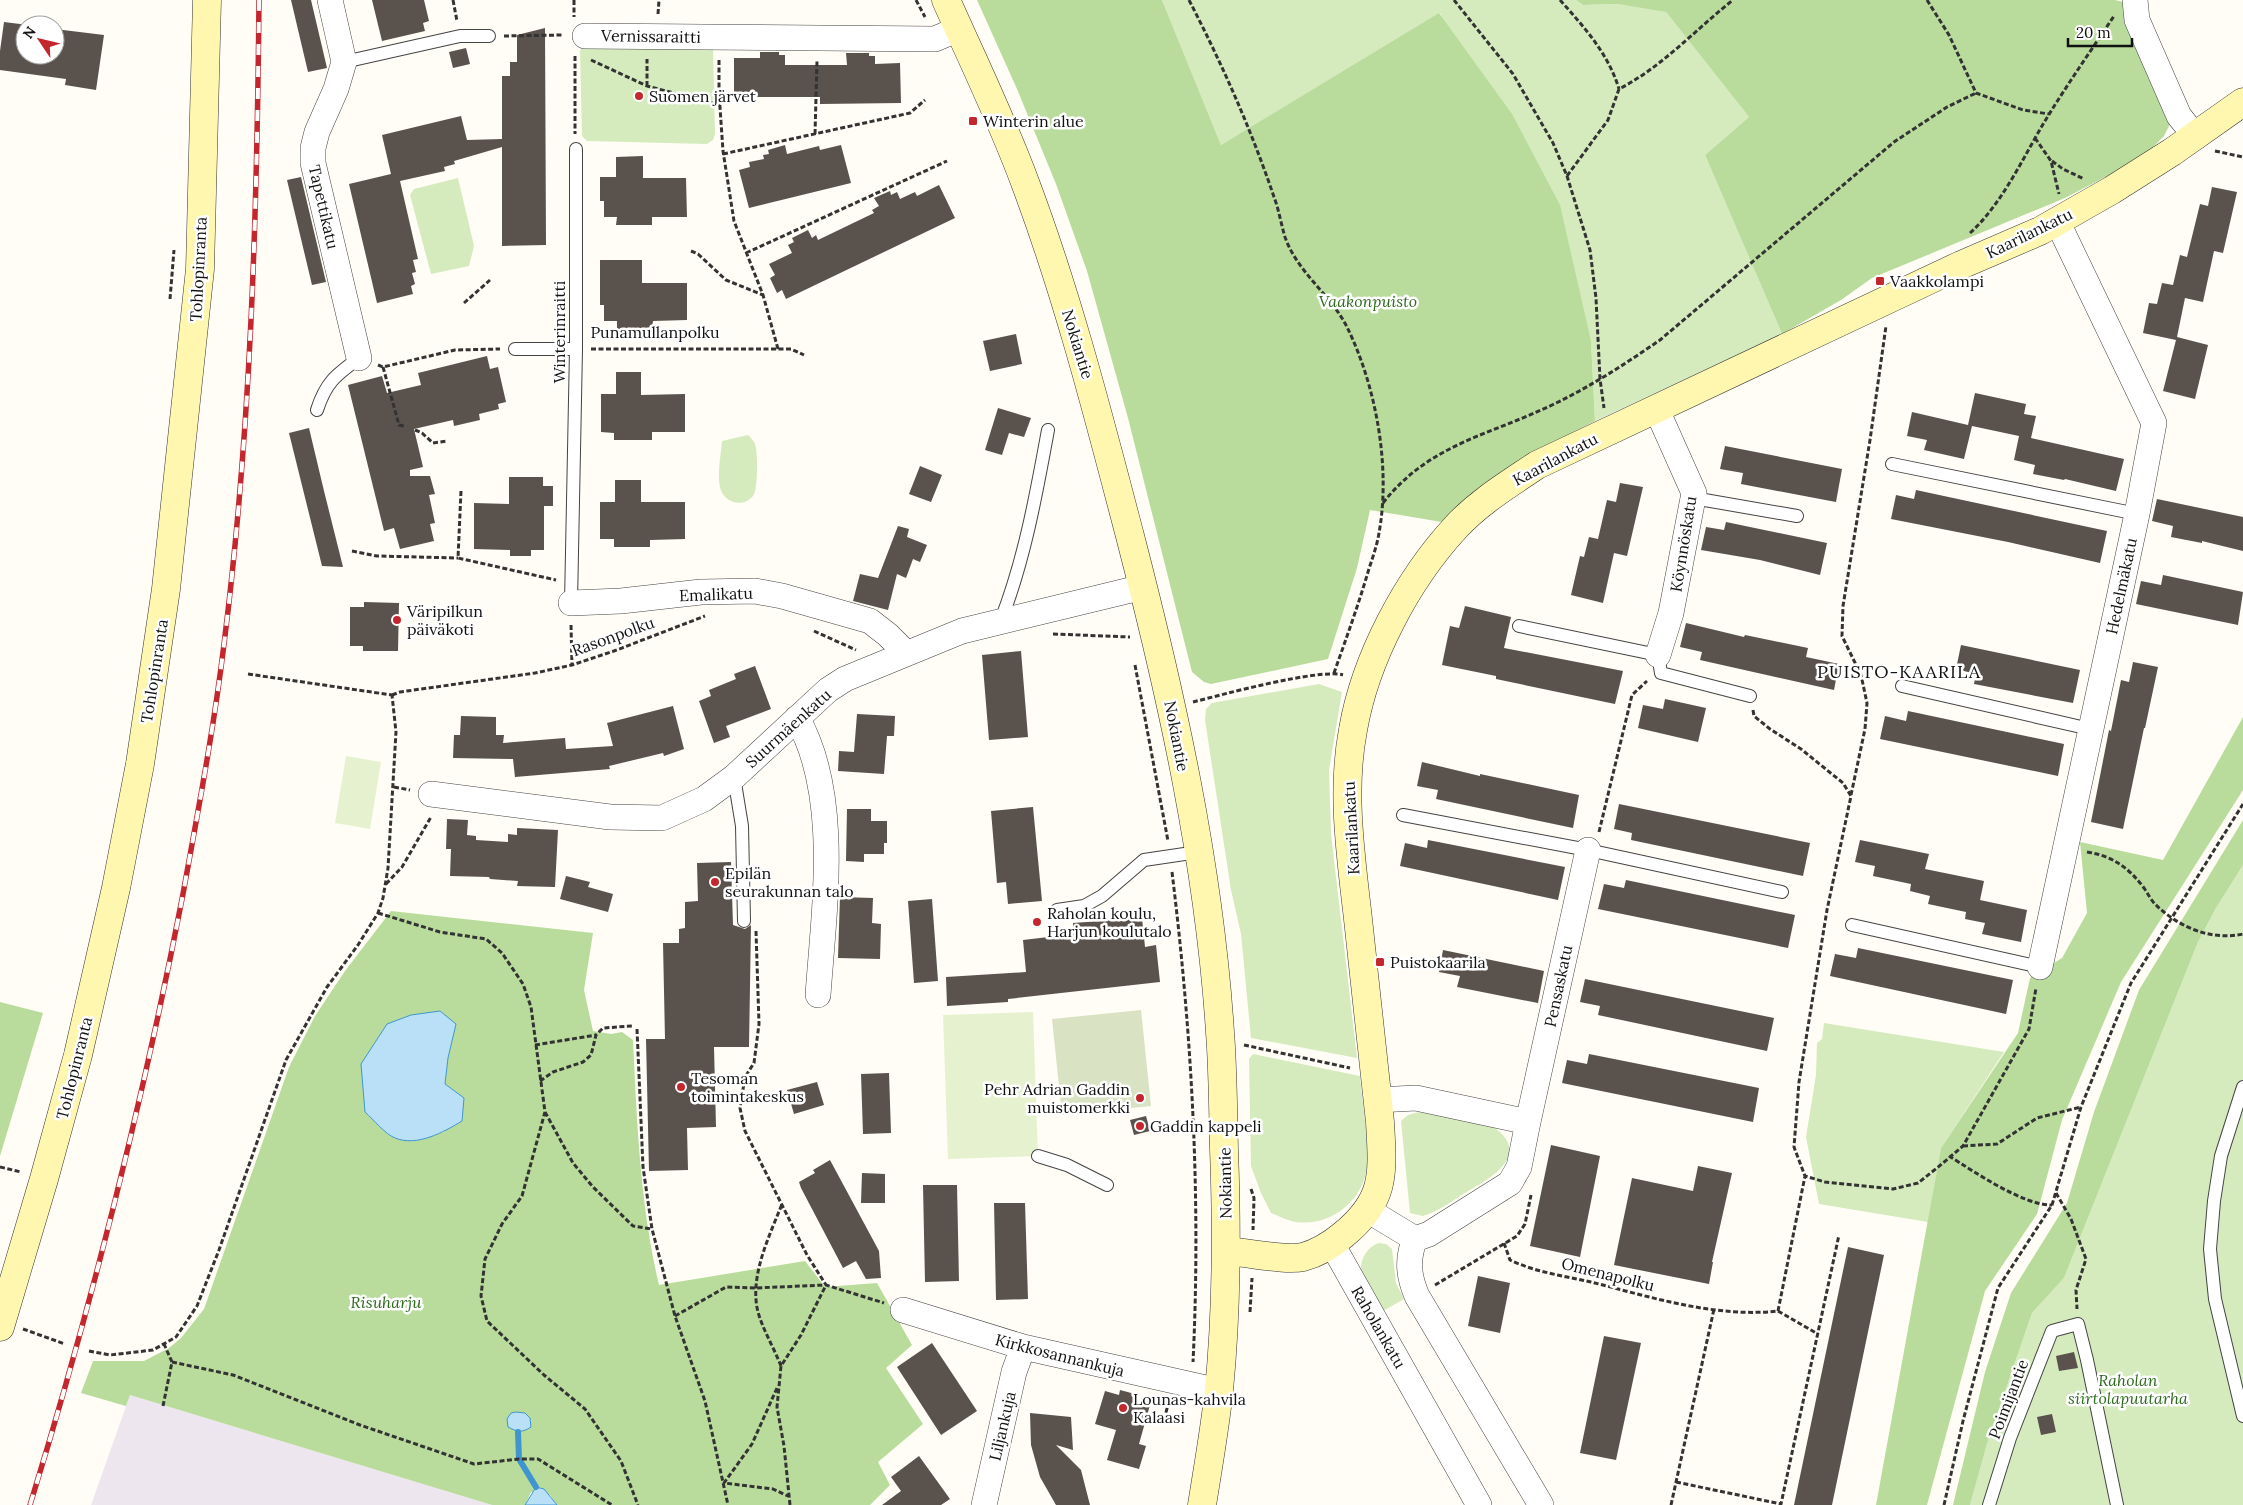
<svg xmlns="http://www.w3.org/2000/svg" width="2243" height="1505" font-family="Lora,serif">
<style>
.industrial{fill:#eee6ef}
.green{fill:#d5ebbd}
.forest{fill:#b9dc9c;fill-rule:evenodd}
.cemetery{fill:#d9e3c4}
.pitch{fill:#e6f2cf}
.water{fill:#b9e0f7;stroke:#3f96cf}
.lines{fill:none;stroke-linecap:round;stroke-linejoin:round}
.stream{stroke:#3f96cf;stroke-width:6}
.building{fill:#5a524d}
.lane-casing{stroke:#444;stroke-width:14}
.street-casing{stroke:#444;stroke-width:26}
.secondary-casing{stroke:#333;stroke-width:29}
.path{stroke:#333;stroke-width:3;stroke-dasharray:5 2.5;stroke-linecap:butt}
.lane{stroke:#fff;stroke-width:12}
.street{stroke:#fff;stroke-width:25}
.secondary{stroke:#fff6b0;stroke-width:28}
.rail-casing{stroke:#c4262e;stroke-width:5.5}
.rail{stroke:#fff;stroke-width:4;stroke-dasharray:11;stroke-linecap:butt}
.poi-dot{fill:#c4262e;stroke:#fff;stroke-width:2}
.labels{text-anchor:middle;stroke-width:5;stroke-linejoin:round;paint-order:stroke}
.street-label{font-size:16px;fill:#111;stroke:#fff}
.poi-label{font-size:16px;fill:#111;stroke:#fff;text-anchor:start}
.park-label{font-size:16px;font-style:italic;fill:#2f6b1f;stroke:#fff}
.neighbourhood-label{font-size:18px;letter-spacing:1px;fill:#111;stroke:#fff}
</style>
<rect width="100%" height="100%" fill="#fffdf5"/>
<path class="industrial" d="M130 1395 492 1505H91Z"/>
<path class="green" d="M1162 0H1576L1583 5 1620 4 1626 2 1666 12 1749 117 1705 155 1782 334 1595 421 1591 341 1440 13 1221 145Z
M583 45 713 48 715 134 713 140 707 144 587 141 582 136 580 51Z
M458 178 474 246 469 266 431 274 410 195 414 189Z
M748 435C750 437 754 441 755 444 758 452 758 490 753 496 742 509 723 502 720 487 717 473 721 455 722 441Z
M1319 684 1342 692 1329 770 1331 834 1357 1058 1251 1038 1241 934 1231 890 1205 720 1206 709 1212 703Z
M2243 865V1505H1970L1987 1444 2032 1313 2064 1278 2198 942 2216 908Z
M1824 1023 2004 1052 1941 1148 1928 1222 1819 1204 1806 1137 1816 1075 1817 1043 1822 1039Z
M1253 1054 1360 1076C1362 1101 1370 1143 1367 1167 1363 1201 1330 1227 1296 1222 1288 1221 1279 1216 1271 1213L1261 1193 1251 1166 1249 1059Z
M1419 1112 1492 1126C1535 1155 1489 1179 1463 1194 1451 1202 1437 1212 1423 1216L1410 1213 1401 1121 1408 1115Z
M1379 1243 1386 1244 1392 1249 1396 1283 1404 1299 1383 1311C1377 1300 1366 1288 1362 1276 1358 1262 1366 1247 1379 1243Z"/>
<path class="forest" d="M977 0H1162L1221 145 1439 13 1512 114 1560 205 1591 341 1595 421C1538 450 1490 479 1442 522L1370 510 1357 568 1328 659 1211 684 1204 682 1192 672 1128 418 1087 271 1056 184 1017 89Z
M1576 0H2115L2128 3 2170 124 2164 136 2151 149 2109 175 2065 198 1872 278 1841 300 1782 334 1705 155 1749 117 1666 12 1619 4 1583 5Z
M2243 717V790L2121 982 2062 1120 2037 1214 1985 1291 1927 1505H1876L1941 1148 2018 1033 2030 978 2062 958 2087 913 2080 842 2163 860Z
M2243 820V865L2216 908 2198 942 2064 1278 2032 1313 1987 1444 1970 1505H1953L1985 1372 2011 1293 2067 1203 2094 1112 2139 990Z
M391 911 593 933 584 990 593 1031 611 1034 622 1032 633 1040C637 1123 640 1204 659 1285L805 1261 825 1287 877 1283 912 1345 886 1368 923 1424 878 1462 890 1485 870 1505H557L550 1495 531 1492 525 1505H492L130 1395 126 1406 81 1393 93 1361H144L169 1348 181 1338 204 1309 289 1067 315 1016 345 971ZM448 1058 445 1084 464 1098 444 1132 413 1141 394 1138Z
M0 1002 43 1013 0 1156Z"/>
<path class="cemetery" d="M1141 1010 1151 1106 1062 1115 1052 1019Z"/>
<path class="pitch" d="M346 756 381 762 370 829 335 823Z
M1033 1012 1038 1156 948 1159 943 1015Z"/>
<path class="water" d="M440 1011 456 1024 448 1058 445 1084 464 1098 462 1121C444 1132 417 1147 395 1138 385 1134 374 1120 365 1112L361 1064 387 1024 411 1015Z
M516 1412 525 1413 530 1418 531 1427C522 1433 517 1432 508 1427L507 1419 511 1413Z
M536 1487 544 1489 557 1505H525Z"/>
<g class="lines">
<path class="stream" d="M518 1432 519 1459 536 1487"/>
</g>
<path class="building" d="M291 0H311L327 68 308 72Z
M372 0H424L429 21 423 23 425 31 382 41Z
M4 22 28 25H25V55H55V29L104 35 96 90 65 85 66 79 0 70V51Z
M545 28 546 245 502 246V147L454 161 455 164 444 167 445 171 400 181 418 259 413 260 416 272 412 273 415 284 411 286 413 294 377 303 349 184 391 174 382 135 461 116 467 140 502 139V76H510V62H517V35Z
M466 48 470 64 453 68 449 52Z
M760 52H779V55H785V65H847L846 53H869V56H875V64L900 63 901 103 820 104V97H734V58H760Z
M785 145 787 154 819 146 820 150 841 145 851 183 749 208 739 170 750 167 749 162 764 159 763 155 769 154 768 150Z
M643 156V178H686L687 217H652V225H616L617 217H604V201H600V177H616V157Z
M301 177 326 282 312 285 287 180Z
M939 185 955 218 786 299 782 290 777 293 770 278 775 275 769 264 792 253 788 245 794 242 792 238 808 230 812 238 816 235 818 240 874 213 872 210 879 206 874 198 890 191 891 195 897 192 900 199 915 192 917 196Z
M2212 187 2237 192 2223 253 2214 251 2203 302 2185 298 2177 337 2208 345 2195 399 2163 391 2176 340 2143 333 2149 303 2157 304 2162 283 2173 285 2180 255 2187 257 2200 204 2208 206Z
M600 260H642V283H687V320L653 321 652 329H617V321H604V305H600Z
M1016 334 1022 364 990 371 983 341Z
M487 356 490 369 498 367 506 402 498 404 499 409 479 414 480 420 454 426 453 420 414 429 423 467 410 470V476H430L435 494 429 495 435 523 430 524 434 541 400 549 394 528 384 531 348 385 382 376 387 393 421 385 418 373Z
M616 372H641V395L685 394V432H652V440H614V433L601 432V394H616Z
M1975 393 2026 404 2024 414 2036 416 2031 438 2124 459 2116 491 2065 479 2064 480 2033 474 2035 465 2014 460 2019 436 1972 426 1964 459 1924 450 1927 440 1907 436 1912 412 1968 425Z
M998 408 1031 418 1024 437 1009 433 1002 455 985 450Z
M309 428 324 491 343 567 322 566 289 433Z
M1725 446 1842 469 1836 502 1741 484 1743 473 1720 469Z
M920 466 942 475 931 502 909 494Z
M509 477H543V486H553V506H544V550H531V556H510V550L474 549V503L509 504Z
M615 480H641V502H685V539L650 540V547H614V539H600V502H615Z
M1620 483 1643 487 1627 556 1614 553 1603 603 1571 595 1580 556 1584 557 1589 537 1598 539 1607 500 1616 502Z
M1916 490 2107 531 2100 563 2008 542 1891 519 1896 495 1914 499Z
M2157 499 2243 517V551L2202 541V543L2171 537 2173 526 2152 521Z
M1726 522 1827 543 1820 575 1760 560 1701 550 1706 527 1724 530Z
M898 526 909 529 907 537 927 545 920 562 913 559 906 578 897 574 888 610 853 601 860 574 878 578Z
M2163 575 2243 592 2238 625 2136 604 2141 581 2161 585Z
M364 602 399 603 398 651H363V646H350V607H364Z
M1465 606 1511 617 1504 648 1623 671 1615 704 1496 679V676L1442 665 1450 626 1459 628Z
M1686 623 1744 637 1745 635 1808 648 1806 657 1839 664 1834 690 1700 660 1702 652 1680 647Z
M1961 645 2080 670 2073 703 1974 684 1976 674 1956 669Z
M1021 651 1028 737 989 740 982 655Z
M2133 662 2158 667 2145 728H2144L2123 829 2091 822 2109 730 2111 731 2121 680 2129 682Z
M755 666 771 709 726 726 730 737 714 743 699 701 711 696 709 690 736 679 734 674Z
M1665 699 1706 708 1698 742 1638 728 1643 705 1663 709Z
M673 706 684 749 664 756 663 753 609 766 610 769 515 777 513 759 453 758 454 735H460L461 716 496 717V735H504L503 743 565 738 566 749 613 746 607 723Z
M1908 711 2064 744 2058 776 1880 739 1885 716 1906 721Z
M857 714 895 716 894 736H887L884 774 838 771 839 751 854 752Z
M1422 762 1480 776V774L1579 795 1573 828 1436 799 1438 790 1417 786Z
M1619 804 1810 843 1803 876 1631 840 1632 833 1614 829Z
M1033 807 1042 901 1008 904 1006 882 997 883 991 811Z
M847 809H871V821H887V843H884V854H864V862L846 861Z
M447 819 468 820 467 835 476 836V840L508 842V834L517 835V828L558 830 555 887 517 886 518 881 490 879 489 877 450 876 451 849H446Z
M1428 840 1565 867 1558 900 1400 866 1405 843 1427 848Z
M1860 840 1929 854 1925 869 1984 881 1980 900 2027 910 2021 942 1982 934 1985 923 1965 919 1966 912 1928 904 1930 896 1910 891 1911 884 1873 876 1875 866 1855 862Z
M731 862 733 925 745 929 751 925 749 1047H714L716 1127 687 1128 688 1170 649 1171 646 1039H665L663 943H679V929L685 928V902L698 901 697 863Z
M566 876 590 882 588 887 613 894 608 912 560 899Z
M1626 880 1795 915 1788 948 1598 909 1604 884 1624 888Z
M840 897 873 898 872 923 881 924 880 959 838 958Z
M932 899 938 981 914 983 908 901Z
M1142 918 1145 947 1156 945 1160 982 1008 999V1002L947 1006 946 977 1026 972 1023 940 1074 934 1073 923Z
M1858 948 2013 980 2006 1014 1830 976 1835 954 1856 958Z
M1443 950 1544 971 1538 1003 1457 987 1460 976 1439 972Z
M1585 979 1774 1018 1767 1051 1598 1015 1600 1006 1580 1002Z
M1589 1054 1759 1088 1753 1122 1562 1083 1567 1060 1587 1064Z
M889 1073 891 1133 863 1134 861 1074Z
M817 1082 824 1105 794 1114 787 1090Z
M1146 1116 1150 1131 1134 1135 1130 1120Z
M1551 1145 1600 1156 1580 1257 1530 1246Z
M830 1160 879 1251 881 1278 866 1279 856 1261 843 1268 801 1188 799 1182 815 1173 813 1170Z
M1698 1166 1732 1173 1712 1262H1713L1709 1284 1614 1265 1632 1178 1693 1191Z
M862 1173 885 1174V1203H861Z
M923 1185H957L959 1281 925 1282Z
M994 1203H1025L1028 1299 996 1300Z
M1848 1247 1884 1255 1832 1505H1794Z
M1478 1276 1510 1283 1500 1333 1468 1326Z
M1604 1336 1641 1343 1616 1460 1580 1453Z
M932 1343 977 1411 941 1435 897 1367Z
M2074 1352 2078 1368 2059 1371 2056 1356Z
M1120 1390 1135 1394 1134 1400 1150 1405 1139 1444 1146 1446 1139 1469 1107 1460 1116 1430 1095 1424 1105 1391 1119 1395Z
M1030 1413 1071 1417 1073 1450 1056 1445 1081 1470 1090 1505H1056L1040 1477 1031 1445Z
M2052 1414 2056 1432 2041 1435 2037 1417Z
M919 1456 950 1499 941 1505H882L901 1491 891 1477Z"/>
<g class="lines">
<g class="lane-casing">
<path id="lane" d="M344 62 460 36H489
M515 349H576
M317 410C326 382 336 375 359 358
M1892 464 2137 514
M1693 498 1797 516
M571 603 576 349V149
M1001 620C1025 558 1036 495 1048 430
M1519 626 1658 655 1661 673 1750 696
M1902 686 2090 729
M734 777 742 826 744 921
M1403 815 1588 850 1782 892
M1057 910 1084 906 1102 896 1144 860 1198 852
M1852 925 2040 967
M2243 1087 2221 1156 2214 1201 2210 1249 2215 1299 2243 1416
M1038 1156 1067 1165 1107 1185
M1989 1505 2010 1438 2052 1331 2078 1324 2087 1360 2117 1505"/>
</g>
<g class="street-casing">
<path id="street" d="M330 0 344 62 336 89 317 132 313 148V163L359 358
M2135 0 2137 20 2179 116 2196 137
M585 36 935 39 958 29
M1656 408 1694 493 1671 613 1658 655
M571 603 621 601 701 592 755 591 782 596 870 621 888 635 905 652
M797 718C841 795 824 909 818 995
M431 794 610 817 662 818 704 799 734 777 828 690 845 679 962 631 1143 587
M2040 967 2137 514 2154 423 2057 221
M1528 1122 1588 850
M1369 1211 1412 1237 1418 1238 1429 1234 1510 1183 1519 1167 1528 1122 1416 1098 1377 1100
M1415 1238C1407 1259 1408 1275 1417 1296L1541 1505
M1332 1244 1479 1505
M903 1310 1023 1347 1219 1391
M984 1505 1014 1372 1023 1347"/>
</g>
<g class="secondary-casing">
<path id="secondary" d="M946 0C973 61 1003 122 1026 185 1069 300 1099 418 1130 536 1172 698 1209 864 1220 1032 1223 1071 1223 1110 1224 1149 1227 1229 1227 1310 1219 1390 1215 1428 1208 1467 1202 1505
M1226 1251C1246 1252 1285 1261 1303 1257 1318 1253 1331 1245 1343 1235 1386 1200 1383 1174 1380 1122 1372 1054 1365 986 1358 919 1351 857 1341 792 1353 730 1365 659 1407 580 1456 527 1479 502 1509 484 1537 465L1961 265 2040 231 2112 190 2172 152 2243 102
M0 1327 44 1179 78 1055 116 888 140 764 166 589 200 269 207 0"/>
</g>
<path class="path" d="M453 0 457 21
M574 0V17
M916 0 925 17
M1189 0C1222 64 1251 129 1274 197 1279 210 1281 224 1285 237 1297 272 1331 295 1347 327 1376 386 1391 467 1379 533 1377 546 1372 559 1368 572 1358 606 1346 639 1334 673
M1454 0 1513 74 1553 143 1567 176 1590 250 1596 298 1600 379 1604 408
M1560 0C1584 27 1608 53 1619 89
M1927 0 1949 35 1976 93 2023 110 2049 114
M658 14 659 0
M504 36 563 35
M575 56V134
M591 60 647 86 720 105
M719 60V93L723 151 734 221 763 295 778 349
M647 86V59
M815 134 817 61
M2035 138 2051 161 2059 194
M2215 151 2243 157
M723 154 910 113 925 100
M2052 161 2063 169 2084 179
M1567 176 1608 120 1619 89C1662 67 1695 30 1733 0
M1970 233C2004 202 2024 155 2048 116 2069 82 2092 49 2114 16
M691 251 698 254 726 280 763 295
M746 253 947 161
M170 299 174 250
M464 303 490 280
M591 349H791L804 355
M378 365 383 367 455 350 500 349
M383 367 399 425 404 426
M415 430 422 433 433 443 447 441
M461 491 458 558 556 580
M1383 503C1429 444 1490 435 1552 405 1590 387 1625 364 1660 340L1894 142 1947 107 1976 93
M352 551 377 556 458 558
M571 625 572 665
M814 631 856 650
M1053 634 1130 637
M1135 665 1168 841
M248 674 392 695
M392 695 400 692 535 673 572 665 614 651 705 616
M1193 702C1221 695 1320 668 1343 675
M1753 710 1754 716 1770 729 1801 749 1843 783 1851 796 1827 910 1799 1082 1794 1147 1805 1176 1825 1182 1893 1189 1918 1183 1937 1168 1963 1146 2029 1029 2036 988
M394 787 410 790
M1851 795 1865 729 1867 703 1861 675 1842 636 1843 606 1870 440 1886 326
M1599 832 1632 695 1647 681
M2087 852C2113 856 2129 868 2144 888 2148 894 2151 900 2155 904 2178 927 2211 941 2243 934
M1172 872C1192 1035 1201 1198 1193 1362
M386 884 402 867 431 817
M378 913 440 932 486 939 502 953 523 984 531 1007 545 1112 522 1196 502 1224 485 1259 481 1296 487 1321 544 1375 585 1409 621 1461 638 1505
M756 931 759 1024 754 1063 745 1077 740 1108 745 1131 807 1255 826 1285
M637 1029 643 1167 652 1229 675 1316 705 1401 728 1505
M535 1045 596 1035
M1244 1045 1350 1068
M540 1081 553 1072 583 1062 591 1055 596 1035 603 1028 632 1026
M545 1112 573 1163 593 1187 633 1226 652 1229
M1963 1146 1997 1144 2037 1118 2081 1107
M1949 1156C1975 1172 2022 1205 2052 1205
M0 1167 21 1172
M1251 1189 1254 1198 1253 1230
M2056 1193 2071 1219 2086 1259 2076 1290 2077 1309
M1504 1243 1510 1260C1535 1272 1564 1276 1591 1282 1651 1297 1715 1318 1778 1311L1805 1176
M1435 1285 1517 1236 1525 1224 1531 1195
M1778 1311 1818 1334
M1250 1312 1252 1278
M675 1316 726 1287 755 1288 826 1285 884 1303
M23 1329 65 1344
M89 1351 110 1355 153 1350 176 1337 197 1306 219 1250 286 1060 327 987 358 945 378 913 383 898 388 868 396 732 392 695
M172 1362 233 1375 360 1425 474 1464 519 1459H538L612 1505
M781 1366C774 1348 763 1330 758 1312 749 1277 769 1237 782 1204
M777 1388 752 1444 724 1483 773 1489 788 1496
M163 1406 172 1362 164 1344
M1164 1420 1169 1401
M1676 1482 1781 1504 1839 1235
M790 1505 784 1446 777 1407 781 1366 801 1335 826 1285
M1671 1505 1714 1309
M1944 1505 1963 1421 1998 1288 2052 1205 2081 1107 2131 983 2243 804"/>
<use href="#lane" class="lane"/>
<use href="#street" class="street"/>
<use href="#secondary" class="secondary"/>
<g class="rail-casing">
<path id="rail" d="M30 1505C92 1304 143 1101 183 894 198 811 214 728 224 644 251 430 257 216 259 0"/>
</g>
<use href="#rail" class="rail"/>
</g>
<g class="poi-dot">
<circle cx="639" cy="96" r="5"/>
<rect x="968" y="116" width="10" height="10" rx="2.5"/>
<rect x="1875" y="276" width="10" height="10" rx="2.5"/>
<circle cx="397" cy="620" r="5"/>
<circle cx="715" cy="882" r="5"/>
<circle cx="1037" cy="922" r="5"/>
<rect x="1375" y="957" width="10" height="10" rx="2.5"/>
<circle cx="681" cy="1087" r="5"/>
<circle cx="1140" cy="1098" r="5"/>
<circle cx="1140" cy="1126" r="5"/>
<circle cx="1123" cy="1408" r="5"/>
</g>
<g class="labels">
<g class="street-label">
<text transform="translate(651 36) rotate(1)" y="6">Vernissaraitti</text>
<text transform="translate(324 207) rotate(77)" y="6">Tapettikatu</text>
<text transform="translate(2029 233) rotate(-26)" y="6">Kaarilankatu</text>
<text transform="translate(198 269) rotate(-87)" y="6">Tohlopinranta</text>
<text transform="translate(559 332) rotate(-90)" y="6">Winterinraitti</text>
<text x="655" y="338">Punamullanpolku</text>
<text transform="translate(1078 344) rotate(73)" y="6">Nokiantie</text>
<text transform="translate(1555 459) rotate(-28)" y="6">Kaarilankatu</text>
<text transform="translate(1683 544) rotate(-81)" y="6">Köynnöskatu</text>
<text transform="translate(2121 586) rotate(-78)" y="6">Hedelmäkatu</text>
<text transform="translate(716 594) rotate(-2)" y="6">Emalikatu</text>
<text transform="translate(613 636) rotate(-20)" y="6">Rasonpolku</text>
<text transform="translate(154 671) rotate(-81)" y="6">Tohlopinranta</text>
<text transform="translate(788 728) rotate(-42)" y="6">Suurmäenkatu</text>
<text transform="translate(1177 736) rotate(79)" y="6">Nokiantie</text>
<text transform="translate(1351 828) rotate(-93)" y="6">Kaarilankatu</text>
<text transform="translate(1558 986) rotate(-78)" y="6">Pensaskatu</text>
<text transform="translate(74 1068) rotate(-76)" y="6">Tohlopinranta</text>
<text transform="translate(1225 1183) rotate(-91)" y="6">Nokiantie</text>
<text transform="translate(1608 1274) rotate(14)" y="6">Omenapolku</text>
<text transform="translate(1379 1327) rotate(60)" y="6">Raholankatu</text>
<text transform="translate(1060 1355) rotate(14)" y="6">Kirkkosannankuja</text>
<text transform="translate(2008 1399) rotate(-69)" y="6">Poimijantie</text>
<text transform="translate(1002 1426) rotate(-77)" y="6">Liljankuja</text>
</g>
<g class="poi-label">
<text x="649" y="102">Suomen järvet</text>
<text x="983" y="127">Winterin alue</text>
<text x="1890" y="287">Vaakkolampi</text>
<text x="407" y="617">Väripilkun<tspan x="407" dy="18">päiväkoti</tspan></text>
<text x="725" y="879">Epilän<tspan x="725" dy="18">seurakunnan talo</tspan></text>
<text x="1047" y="919">Raholan koulu,<tspan x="1047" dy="18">Harjun koulutalo</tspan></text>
<text x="1390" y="968">Puistokaarila</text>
<text x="691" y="1084">Tesoman<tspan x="691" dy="18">toimintakeskus</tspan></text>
<text x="1130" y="1095" text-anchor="end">Pehr Adrian Gaddin<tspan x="1130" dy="18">muistomerkki</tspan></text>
<text x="1150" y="1132">Gaddin kappeli</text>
<text x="1133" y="1405">Lounas-kahvila<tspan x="1133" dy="18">Kalaasi</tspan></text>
</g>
<g class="park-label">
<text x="1368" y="307">Vaakonpuisto</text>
<text x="386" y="1308">Risuharju</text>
<text x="2128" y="1386">Raholan<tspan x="2128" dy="18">siirtolapuutarha</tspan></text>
</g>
<g class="neighbourhood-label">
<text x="1899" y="678">PUISTO-KAARILA</text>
</g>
</g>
<g transform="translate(40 40) rotate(305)"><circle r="24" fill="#ffffff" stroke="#a0a0a0"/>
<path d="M0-4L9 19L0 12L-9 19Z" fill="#c4262e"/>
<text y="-8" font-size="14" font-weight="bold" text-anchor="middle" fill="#111111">N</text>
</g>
<path d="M2068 38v8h64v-8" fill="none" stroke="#111111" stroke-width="2.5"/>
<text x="2076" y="38" font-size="15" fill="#111111" stroke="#ffffff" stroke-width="4" paint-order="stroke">20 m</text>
</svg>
